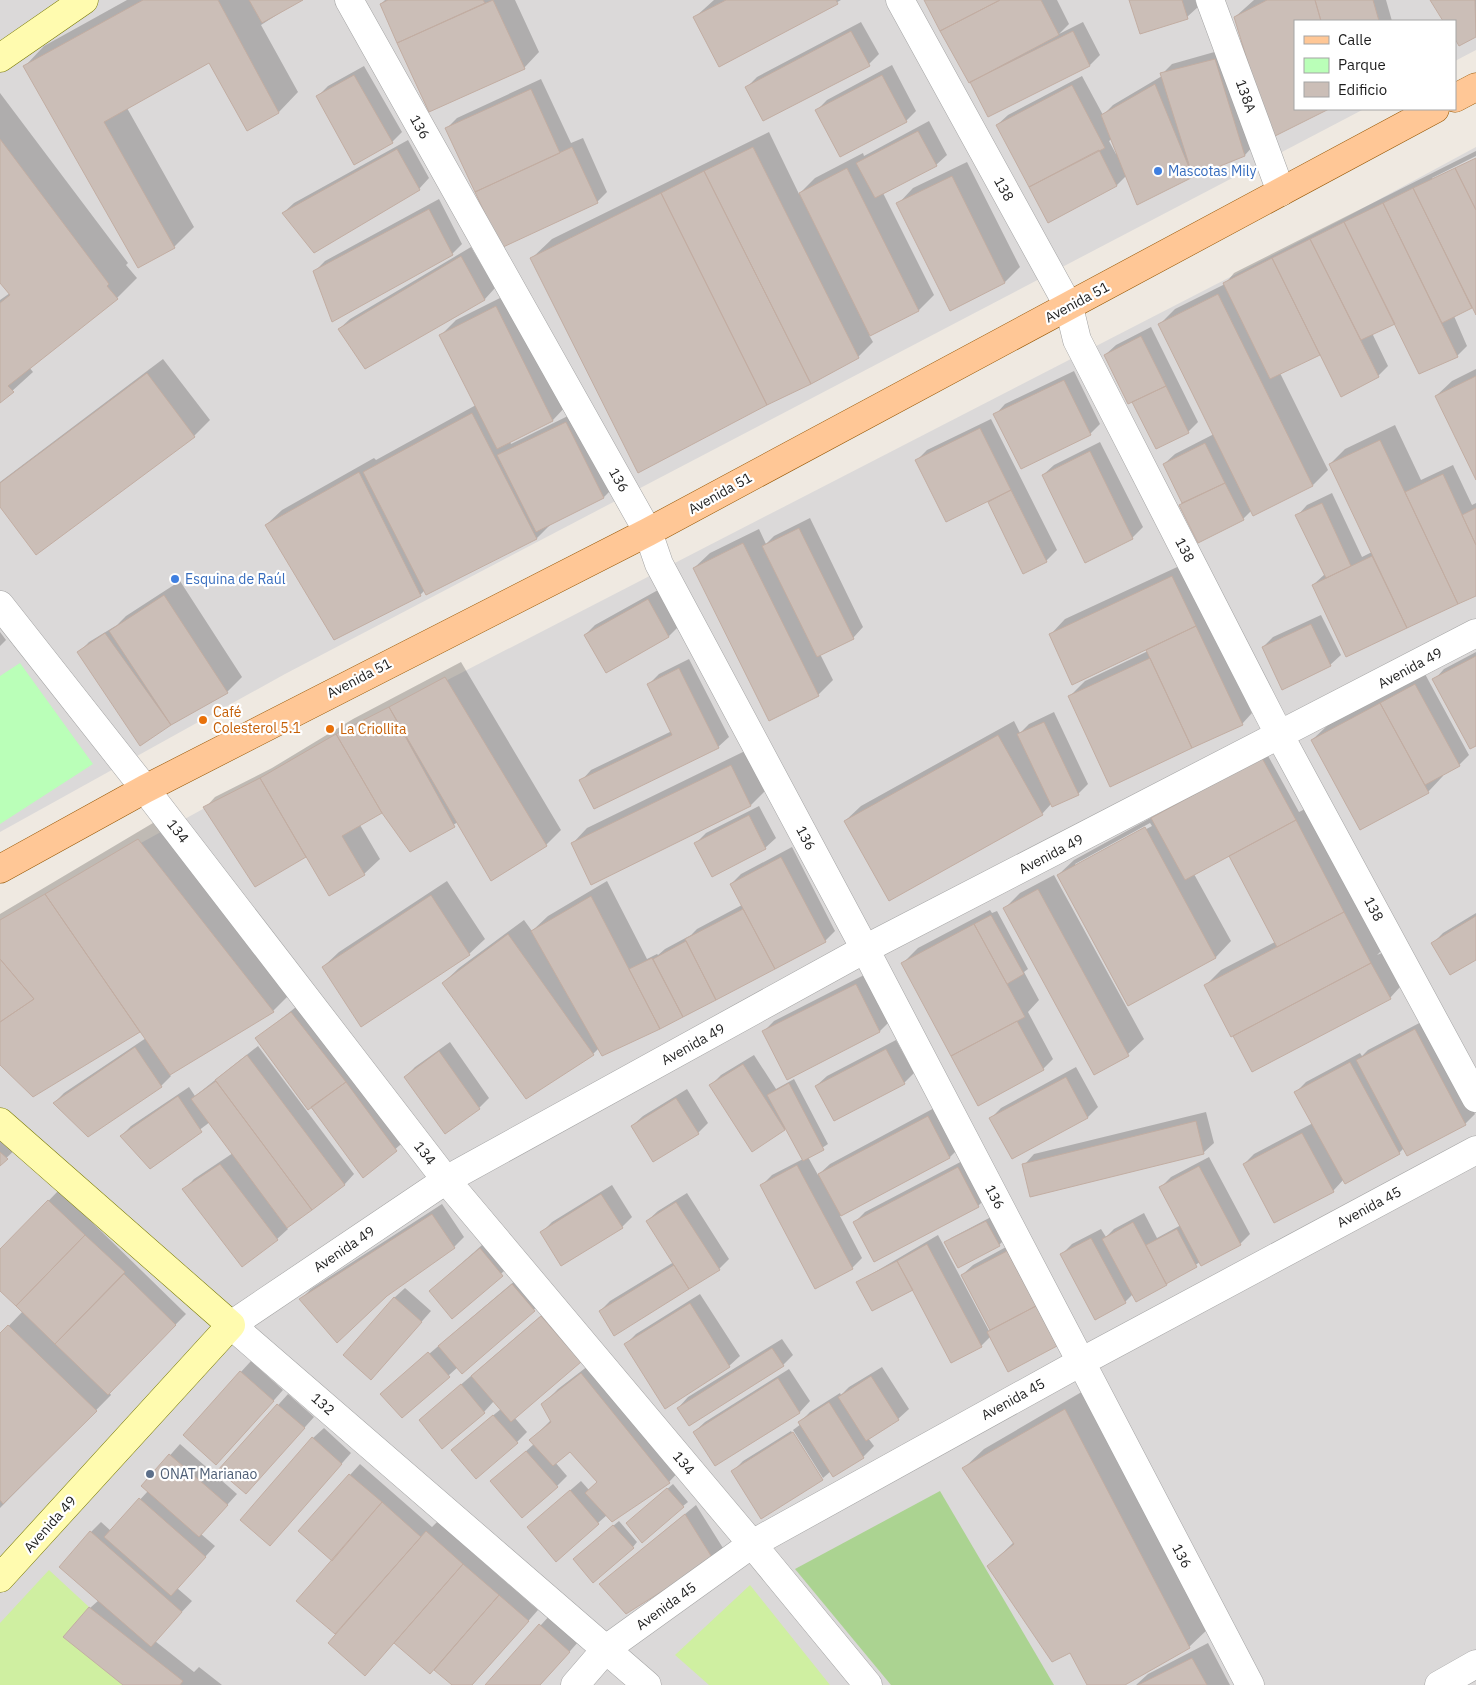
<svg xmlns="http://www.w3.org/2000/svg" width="1476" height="1685" font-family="'IBM Plex Sans',sans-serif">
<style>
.residential{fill:#dbd9d9}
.grass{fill:#cfefa1}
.forest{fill:#abd391}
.park{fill:#baffb8}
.shadow{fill:#0003;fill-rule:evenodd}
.building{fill:#cbbeb7;stroke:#c2ada2}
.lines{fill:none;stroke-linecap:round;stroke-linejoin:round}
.street-casing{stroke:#a4a4a4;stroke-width:29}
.secondary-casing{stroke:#767700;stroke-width:29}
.primary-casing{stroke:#955500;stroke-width:29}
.street{stroke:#fff;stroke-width:28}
.secondary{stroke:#fffbaf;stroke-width:28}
.primary{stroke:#ffc796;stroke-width:28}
.shop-dot{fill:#3f7fe0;stroke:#fff;stroke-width:2}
.food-dot{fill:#e8710a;stroke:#fff;stroke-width:2}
.service-dot{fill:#5c6f8a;stroke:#fff;stroke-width:2}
.labels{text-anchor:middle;stroke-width:4.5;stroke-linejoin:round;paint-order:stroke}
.street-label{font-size:14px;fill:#1d1d1d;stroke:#fff}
.shop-label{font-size:14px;fill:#366cbe;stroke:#fff;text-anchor:start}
.food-label{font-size:14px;fill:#c56008;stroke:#fff;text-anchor:start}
.service-label{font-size:14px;fill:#4e5e75;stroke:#fff;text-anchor:start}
</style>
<rect width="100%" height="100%" fill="#efe9e1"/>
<path class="residential" d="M0 0H1476V50L1455 61V21H1295V109H1364L285 674 0 832Z
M1476 147V1685H0V920L298 757 1341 220Z"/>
<path class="grass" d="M49 1570 89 1607 64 1637 123 1685H0V1623Z
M750 1585 830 1685H709L675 1655Z"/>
<path class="forest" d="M940 1491 1054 1685H891L795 1569Z"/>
<path class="park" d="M20 663 93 764 0 824V676Z"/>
<path class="shadow" d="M127 0H300L261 25 298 92 279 112 247 130 209 61 127 108 194 227 174 247 25 66 44 46Z
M385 0H515L539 52 524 68 398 42 381 4Z
M714 0H841L720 66 694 18Z
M925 0H1057L1069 24 1059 34 1083 22 1100 55 1090 65 989 116Z
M1130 0H1195L1198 7 1187 17Z
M1254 0H1386L1392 21H1295V109H1326L1272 136 1235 17Z
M1431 0H1476V36L1460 45 1455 37V21H1445Z
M861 22 879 54 869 64 747 87 757 77Z
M1225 49 1255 144 1245 155 1192 176 1138 203 1127 175 1117 185 1048 221 997 125 1008 115 1082 76 1103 115 1113 105 1162 76V74L1172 64ZM1112 139 1118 153 1116 154 1109 141Z
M892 65 916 111 906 121 817 110 827 100Z
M364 66 402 132 392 142 318 96 328 86Z
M541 79 571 143 583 138 607 192 597 202 447 128 457 118Z
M0 93 128 263 126 265 137 278 117 298 29 367 33 372 0 402V300L10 293 0 281Z
M929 121 947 155 936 165 883 193 934 295 919 310 869 335 873 342 858 357 532 258 552 239 769 132 799 194 815 178 863 153 864 156Z
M408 140 429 178 419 189 283 213 294 203Z
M1476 151V156L1432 178V181L1476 159V312L1473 306 1454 316 1467 346 1457 356 1395 322 1372 333 1388 366 1378 376 1321 353 1280 373 1328 470 1313 485 1252 510 1243 519 1180 505 1183 502 1164 464 1175 454 1214 434 1159 325 1175 309 1225 284 1234 273Z
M967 162 1020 267 1005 282 951 309 898 204 913 188Z
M439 199 462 244 452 254 315 271 325 261Z
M471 247 495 288 485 299 365 367 339 329 350 319Z
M512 292 568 404 553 420 510 441 511 444 576 412 614 487 604 497 552 523 537 538 426 593 425 590 420 595 266 525 282 510 374 458 376 460 476 405 441 335 456 320Z
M1151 327 1198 422 1188 432 1133 401 1105 355 1116 345Z
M163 359 210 420 194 436 36 553 0 505V482Z
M1476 369V478L1436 396 1452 381Z
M1074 371 1100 424 1090 434 995 415 1005 404Z
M991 419 1057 550 1046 561 1024 572 988 500 916 461 927 450Z
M1395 425 1421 480 1453 465 1472 505 1476 503V594L1347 656 1313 585 1325 574 1297 516 1307 505 1332 493 1362 557 1372 552 1330 464 1345 449Z
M1100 442 1143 527 1132 538 1086 561 1043 475 1054 465Z
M810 518 863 627 853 638 820 654 833 680 818 695 694 568 710 553 759 529 766 544 774 536Z
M1188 562 1206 615 1252 713 1242 724 1069 697 1085 681 1148 651 1146 648 1050 635 1065 619Z
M180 581 242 677 227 692 170 724 79 652 89 642 117 625 126 616Z
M658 590 679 626 669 636 606 671 585 635 595 625Z
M1321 615 1341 655 1330 665 1263 647 1273 637Z
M0 632 6 640 0 646Z
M1476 652V744L1434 680 1444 669Z
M689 659 729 737 718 747 581 781 591 770 672 731 649 684 659 674Z
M461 662 561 830 546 845 458 822 410 851 382 811 360 825 380 859 364 874 305 856 205 808 215 797 272 768 353 719Z
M1425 674 1469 755 1459 765 1442 774 1443 776 1428 792 1312 740 1328 725Z
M1054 712 1088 784 1078 794 1052 803 1042 814 845 821 861 806 1014 721 1020 733 1029 724Z
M747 750 766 790 751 805 592 884 572 844 587 828Z
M1267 754 1299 812 1311 806 1386 946 1377 955 1382 953 1400 987 1390 998 1234 1036 1239 1032 1205 986 1221 970 1275 942 1229 855 1194 874 1231 941 1216 957 1129 1004 1058 875 1074 860ZM1150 823 1152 826 1075 867V864Z
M759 806 776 838 765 848 696 843 706 833Z
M158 820 293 991 273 1011 169 1074 171 1076 161 1086 54 1103 64 1093 146 1038 140 1030 0 1063V914Z
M792 847 835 931 825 941 683 1016 602 1054 599 1048 593 1054 443 983 459 968 524 920 532 931 548 916 607 881 647 959 657 954 658 955 665 949 691 935 697 929 742 905 731 884 741 874Z
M1054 875 1144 1039 1128 1054 1094 1073 1005 908 1020 893Z
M447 881 485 939 469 954 323 967 339 952Z
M990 910 992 913 997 911 1028 969 1024 972 1039 1000 1028 1012 1053 1059 1043 1069 902 964 918 948Z
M1476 913V958L1433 943 1443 933Z
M866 974 890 1021 880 1031 787 1078 764 1031 774 1021Z
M301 1003 407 1139 364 1176 257 1038Z
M1425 1020 1475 1114 1465 1124 1404 1148 1399 1153 1344 1179 1333 1191 1244 1164 1254 1154 1313 1123 1296 1092 1306 1082 1360 1053 1362 1056 1368 1050Z
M896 1040 914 1073 904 1083 816 1086 827 1076Z
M450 1042 489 1098 479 1108 405 1077 415 1067Z
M258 1046 354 1174 344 1185 286 1227 288 1229 277 1239 184 1189 194 1179 233 1153 210 1122 150 1167 121 1136 131 1126 189 1087 195 1096Z
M754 1055 776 1089 794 1079 828 1144 808 1157 818 1175 830 1164 938 1106 960 1147 950 1157 840 1216 862 1258 852 1268 762 1185 772 1175 803 1159 786 1128 752 1150 711 1085 721 1075Z
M1076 1067 1098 1107 1088 1117 1012 1158 991 1118 1001 1108Z
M687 1089 708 1123 698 1133 632 1126 643 1116Z
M1206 1112 1214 1143 1203 1153 1024 1165 1034 1154Z
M0 1124 22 1143 0 1164Z
M1209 1157 1250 1234 1240 1244 1200 1262 1166 1284 1133 1294 1125 1302 1062 1254 1072 1244 1101 1229 1106 1237 1114 1229 1144 1213 1157 1238 1181 1225 1161 1187 1171 1177Z
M968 1158 988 1196 978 1206 855 1222 865 1212Z
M612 1185 632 1217 622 1227 542 1232 552 1222Z
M59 1190 186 1314 109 1392 111 1395 0 1508V1335L23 1311 0 1288V1251Z
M687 1193 729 1259 719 1269 600 1311 610 1301 674 1262 647 1221 658 1211Z
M442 1204 464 1237 454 1247 301 1299 311 1289Z
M991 1217 1004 1240 999 1245 946 1243 951 1238Z
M938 1235 989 1331 991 1329 962 1275 973 1265 1017 1241 1057 1345 1008 1371 990 1337 981 1346 951 1361 913 1288 858 1282Z
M490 1238 512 1264 452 1317 430 1291Z
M523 1274 545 1300 462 1372 458 1367 402 1417 382 1394Z
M405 1288 431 1311 381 1368 394 1298Z
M700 1294 740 1356 729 1366 626 1344 636 1334Z
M551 1307 590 1351 514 1417 527 1432 517 1442 463 1440 501 1409 494 1401 484 1412 420 1420Z
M782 1339 793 1355 783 1365 678 1408 688 1397Z
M597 1359 684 1466 669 1482 607 1515 556 1560 528 1527 581 1481 589 1490 598 1481 570 1450 555 1462 567 1476 557 1486 492 1481 534 1444 531 1440 551 1420 543 1404 558 1389Z
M251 1361 283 1390 227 1453 184 1434Z
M882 1367 909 1409 898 1419 868 1438 874 1446 863 1457 834 1475 831 1471 823 1478 793 1430 801 1424 800 1422 810 1412 840 1393 841 1395 849 1387Z
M789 1369 810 1401 800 1412 715 1465 694 1432 705 1422Z
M1085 1390 1209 1628 1189 1647 1123 1685H1089L1071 1652 989 1566 1014 1542 964 1468 984 1449Z
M288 1394 314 1417 256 1482 220 1470Z
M324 1428 351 1453 270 1545 313 1438Z
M791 1431 821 1479H823L762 1518 733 1471 743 1461Z
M180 1444 237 1494 201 1534 215 1546 177 1588 192 1601 155 1641 194 1672 199 1667 222 1685H125L90 1608 99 1600 91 1532 101 1522 111 1531 148 1491 143 1486Z
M360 1464 432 1527 442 1517 477 1548 473 1553 538 1610 472 1685H453L434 1668 430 1673 395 1642 343 1625 334 1560 350 1475Z
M673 1484 688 1502 683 1506 633 1518Z
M696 1505 723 1548 713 1558 600 1584Z
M619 1521 637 1542 633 1547 579 1554Z
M550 1615 579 1641 540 1685H487Z
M1208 1643 1230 1685H1136L1148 1674Z"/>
<path class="building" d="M143 0H218L279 113 247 131 209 63 104 122 175 248 138 268 23 66Z
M249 0H303L262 23Z
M388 0H483L485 3 397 43 380 4Z
M493 0 525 69 429 112 397 43Z
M726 0H836L838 4 719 67 693 17Z
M924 0H1000L940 31Z
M1000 0H1041L1059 35 969 83 940 31Z
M1129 0H1182L1188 19 1140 34Z
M1267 0H1315L1321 21H1295V109H1329L1271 138 1234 17Z
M1315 0H1373L1379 21H1321Z
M1430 0H1475L1476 37 1459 46 1455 39V21H1443Z
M851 31 870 66 763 121 745 87Z
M1073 31 1090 66 988 117 970 82Z
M1215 59 1245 156 1193 177 1160 73Z
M354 75 393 143 354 165 316 96Z
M882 75 907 122 840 157 815 110Z
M1155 84 1193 177 1137 205 1101 115Z
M1072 85 1105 148 1029 187 996 125Z
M531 89 560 153 475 192 445 128Z
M918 131 937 166 875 198 856 163Z
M0 139 109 284 107 286 118 299 8 386 14 392 0 403V303L10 295 0 283Z
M572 147 598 203 501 248 475 192Z
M753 147 859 358 811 384 704 171Z
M397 149 420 190 314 253 282 213Z
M1099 150 1117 186 1048 223 1029 187Z
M1476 158V210L1455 168Z
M847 168 919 311 870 336 799 193Z
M1455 168 1476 210V315L1413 188Z
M704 171 811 384 767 405 661 193Z
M952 176 1005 283 950 311 896 203Z
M1413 188 1472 308 1442 323 1383 203Z
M661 193 767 405 638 473 530 258Z
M1383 203 1458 357 1419 374 1344 222Z
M429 209 453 255 332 322 313 271Z
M1344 222 1395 324 1361 340 1310 239Z
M1310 239 1379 377 1341 397 1272 258Z
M461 256 485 300 365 369 338 329Z
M1272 258 1320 355 1270 379 1223 283Z
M1218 294 1313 486 1253 516 1158 324Z
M496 306 553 421 497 449 439 335Z
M1141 336 1166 386 1128 404 1104 355Z
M147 373 195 437 36 555 0 507V483Z
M1476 376V480L1435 396Z
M1064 380 1091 435 1021 469 993 414Z
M1166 386 1189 433 1156 449 1132 402Z
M472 413 537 539 426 595 363 472Z
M566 422 604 498 536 532 497 455Z
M980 428 1011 490 946 522 915 460Z
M1380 440 1458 604 1407 628 1329 464Z
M1205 443 1225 483 1182 503 1163 464Z
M1090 451 1133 539 1085 563 1042 475Z
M359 472 421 596 334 640 265 525Z
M1443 474 1476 545V596L1458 604 1405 492Z
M1225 483 1244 520 1198 543 1179 505Z
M1011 490 1047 562 1023 574 988 502Z
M1322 503 1351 566 1326 578 1295 515Z
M1476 508V545L1462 515Z
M799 528 854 639 817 657 762 546Z
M743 543 819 696 769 721 693 568Z
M1372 556 1407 628 1346 657 1312 585Z
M1172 576 1196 626 1072 685 1049 634Z
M164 595 228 693 171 725 109 631Z
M648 599 669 637 606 673 584 635Z
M1311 624 1331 666 1282 690 1262 647Z
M1196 626 1243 725 1192 748 1146 650Z
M105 633 171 725 140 746 77 652Z
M1476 656V746L1470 749 1432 679Z
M1150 658 1192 748 1110 787 1068 696Z
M679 668 719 748 594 809 579 780 672 735 647 684Z
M445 677 547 846 491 881 389 707Z
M1415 684 1460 766 1425 785 1380 703Z
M1380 703 1429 793 1360 830 1311 740Z
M389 707 455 827 410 852 382 813 336 734Z
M1044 722 1079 795 1052 807 1017 734Z
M336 734 382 813 342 836 365 875 329 896 260 778Z
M998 735 1043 815 889 901 844 821Z
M1262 758 1296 820 1185 880 1151 818Z
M731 765 751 806 591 885 571 843Z
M260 778 306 857 255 887 203 807Z
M749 815 766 849 712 877 694 843Z
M1296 820 1344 912 1277 947 1229 856Z
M1145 827 1216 958 1128 1006 1057 875Z
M138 839 274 1012 170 1075 45 894Z
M781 857 826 942 775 969 730 884Z
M1038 889 1129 1056 1094 1075 1003 908Z
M45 894 140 1032 33 1097 0 1065V1022L34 999 0 959V920Z
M431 895 470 955 361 1027 322 967Z
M591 896 660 1029 602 1056 531 931Z
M743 909 775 969 716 1000 685 939Z
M1344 912 1371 963 1231 1037 1204 985Z
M991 915 1024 974 1007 984 974 924Z
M1476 916V960L1450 975 1431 943Z
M974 924 1025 1017 951 1056 901 963Z
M508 934 594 1055 526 1099 442 983Z
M686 941 716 1000 683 1017 653 959Z
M652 958 683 1017 660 1029 629 969Z
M0 959 34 999 0 1022Z
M1371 963 1391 999 1252 1072 1233 1036Z
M856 984 880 1032 787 1080 762 1031Z
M291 1012 346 1082 308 1110 255 1038Z
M1017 1021 1044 1070 978 1106 951 1056Z
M1415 1029 1466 1125 1407 1156 1356 1060Z
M135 1047 162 1087 88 1137 53 1103Z
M886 1049 905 1084 834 1121 815 1086Z
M439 1051 480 1109 445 1134 404 1077Z
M247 1055 345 1185 312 1210 215 1080Z
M1350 1062 1400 1154 1345 1184 1294 1092Z
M743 1064 785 1130 752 1152 709 1085Z
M1066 1077 1088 1118 1012 1159 989 1118Z
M216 1081 312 1210 287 1228 191 1099Z
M346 1082 397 1151 363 1178 311 1107Z
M789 1083 824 1150 803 1161 767 1095Z
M178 1096 202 1132 150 1169 120 1136Z
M676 1098 699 1134 653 1162 631 1126Z
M928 1116 950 1158 841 1216 818 1174Z
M1196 1121 1204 1154 1030 1197 1022 1164Z
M1302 1133 1334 1192 1274 1223 1243 1164Z
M0 1152 8 1159 0 1166Z
M220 1164 278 1240 242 1267 182 1189Z
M797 1165 853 1269 815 1289 760 1185Z
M1199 1166 1241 1245 1201 1266 1159 1187Z
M958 1167 979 1207 874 1262 853 1222Z
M601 1194 623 1228 561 1266 540 1232Z
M48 1200 85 1235 16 1306 0 1291V1249Z
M676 1202 720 1270 689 1289 646 1221Z
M432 1214 455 1248 387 1296 337 1343 299 1299Z
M986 1221 1000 1246 958 1268 944 1242Z
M1133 1222 1167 1285 1136 1302 1102 1239Z
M1177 1229 1197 1267 1166 1284 1146 1245Z
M85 1235 125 1272 55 1344 16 1306Z
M1091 1238 1126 1303 1095 1320 1060 1254Z
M927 1244 982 1347 951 1363 897 1261Z
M480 1248 503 1276 452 1319 429 1291Z
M1007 1251 1036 1306 990 1330 961 1275Z
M897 1261 913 1290 872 1311 856 1282Z
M674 1265 689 1289 614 1336 599 1311Z
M124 1274 176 1325 108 1395 55 1344Z
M512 1284 535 1311 462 1374 438 1346Z
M394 1297 422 1322 371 1380 343 1355Z
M690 1303 730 1367 665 1409 624 1344Z
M1036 1306 1057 1346 1008 1372 987 1332Z
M541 1316 581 1362 511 1422 471 1376Z
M8 1325 97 1411 3 1504 0 1500V1333Z
M772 1348 784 1366 689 1426 677 1408Z
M428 1352 450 1377 402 1418 380 1394Z
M240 1371 274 1401 216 1465 183 1435Z
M581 1373 670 1483 612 1522 585 1493 597 1482 570 1452 553 1466 529 1440 551 1422 541 1404Z
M871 1376 899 1420 866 1441 838 1397Z
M778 1378 800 1413 715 1466 693 1432Z
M461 1384 485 1413 442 1449 419 1420Z
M829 1402 864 1458 833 1477 798 1422Z
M277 1404 305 1428 246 1494 218 1470Z
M1065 1409 1190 1648 1125 1685H1087L1070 1653 1052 1662 987 1566 1014 1544 962 1468Z
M493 1415 518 1443 476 1479 451 1450Z
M793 1432 823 1480 761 1519 731 1471Z
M312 1437 342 1464 270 1546 240 1520Z
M526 1451 558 1487 522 1518 490 1481Z
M169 1454 228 1505 199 1537 141 1486Z
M349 1474 382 1502 332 1561 298 1531Z
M667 1488 684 1507 642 1543 626 1523Z
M570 1490 599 1524 556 1562 527 1527Z
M139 1498 206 1557 171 1596 104 1537Z
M382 1502 421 1537 335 1634 296 1601Z
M685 1514 713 1559 626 1614 599 1584Z
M613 1525 634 1548 593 1583 573 1559Z
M90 1531 182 1612 151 1647 59 1567Z
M426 1531 463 1564 365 1676 328 1643Z
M463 1564 499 1595 430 1674 394 1643Z
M499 1595 529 1621 472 1685H452L434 1670Z
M89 1607 183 1681 180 1685H123L63 1637Z
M539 1624 570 1652 540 1685H485Z
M1192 1658 1207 1685H1138Z"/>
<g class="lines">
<g class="street-casing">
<path id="street" d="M349 0 648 532 659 564 865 949 1250 1685
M900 0 1069 307 1077 340 1280 736 1476 1098
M1210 0 1281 192
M0 605 145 789 446 1180 752 1544 868 1685
M575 1685 606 1649 752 1544 1081 1362 1476 1150
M647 1685 231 1325 446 1180 865 949 1476 633
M1439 1685 1476 1664"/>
</g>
<g class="secondary-casing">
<path id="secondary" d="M0 58 84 0
M0 1122 231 1325 0 1578"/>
</g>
<g class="primary-casing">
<path id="primary" d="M1455 98 1476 87
M0 869 145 789 648 532 1435 109"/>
</g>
<use href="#street" class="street"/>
<use href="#secondary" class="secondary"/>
<use href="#primary" class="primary"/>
</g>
<g class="shop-dot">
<circle cx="1158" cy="171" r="5"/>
<circle cx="175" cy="579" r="5"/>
</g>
<g class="food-dot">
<circle cx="203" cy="720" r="5"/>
<circle cx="330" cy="729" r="5"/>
</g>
<circle class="service-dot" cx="150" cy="1474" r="5"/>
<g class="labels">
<g class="street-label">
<text transform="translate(1246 96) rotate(70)" y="5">138A</text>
<text transform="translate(420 127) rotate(61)" y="5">136</text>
<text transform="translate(1004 189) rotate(61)" y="5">138</text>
<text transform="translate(1077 302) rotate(-28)" y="5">Avenida 51</text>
<text transform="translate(619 480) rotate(61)" y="5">136</text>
<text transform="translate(720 493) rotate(-29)" y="5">Avenida 51</text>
<text transform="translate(1185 550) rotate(63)" y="5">138</text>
<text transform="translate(1410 668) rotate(-28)" y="5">Avenida 49</text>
<text transform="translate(359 678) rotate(-27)" y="5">Avenida 51</text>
<text transform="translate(178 831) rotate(52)" y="5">134</text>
<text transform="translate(806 838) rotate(62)" y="5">136</text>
<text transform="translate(1051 854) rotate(-27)" y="5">Avenida 49</text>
<text transform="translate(1374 909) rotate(62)" y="5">138</text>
<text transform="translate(693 1044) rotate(-29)" y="5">Avenida 49</text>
<text transform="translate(425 1153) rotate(52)" y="5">134</text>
<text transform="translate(995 1197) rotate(62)" y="5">136</text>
<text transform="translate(1369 1207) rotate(-28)" y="5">Avenida 45</text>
<text transform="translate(344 1249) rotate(-34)" y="5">Avenida 49</text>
<text transform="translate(1013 1399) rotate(-29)" y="5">Avenida 45</text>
<text transform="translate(323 1404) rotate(41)" y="5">132</text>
<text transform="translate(684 1463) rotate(50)" y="5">134</text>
<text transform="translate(50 1524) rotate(-48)" y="5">Avenida 49</text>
<text transform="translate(1182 1556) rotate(62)" y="5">136</text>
<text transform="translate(666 1606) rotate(-36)" y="5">Avenida 45</text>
</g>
<g class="shop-label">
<text x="1168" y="176">Mascotas Mily</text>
<text x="185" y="584">Esquina de Raúl</text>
</g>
<g class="food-label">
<text x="213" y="717">Café<tspan x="213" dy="16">Colesterol 5.1</tspan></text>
<text x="340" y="734">La Criollita</text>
</g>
<g class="service-label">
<text x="160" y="1479">ONAT Marianao</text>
</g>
</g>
<rect x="1294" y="20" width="162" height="90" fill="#ffffff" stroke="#a5a5a5"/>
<rect x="1304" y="36" width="25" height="8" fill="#ffc796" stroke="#a5a5a5"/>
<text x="1338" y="45" font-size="15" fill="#1d1d1d">Calle</text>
<rect x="1304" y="58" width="25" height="15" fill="#baffb8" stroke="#a5a5a5"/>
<text x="1338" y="70" font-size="15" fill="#1d1d1d">Parque</text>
<rect x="1304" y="82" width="25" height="15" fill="#cbbeb7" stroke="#a5a5a5"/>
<text x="1338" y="95" font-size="15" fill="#1d1d1d">Edificio</text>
</svg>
